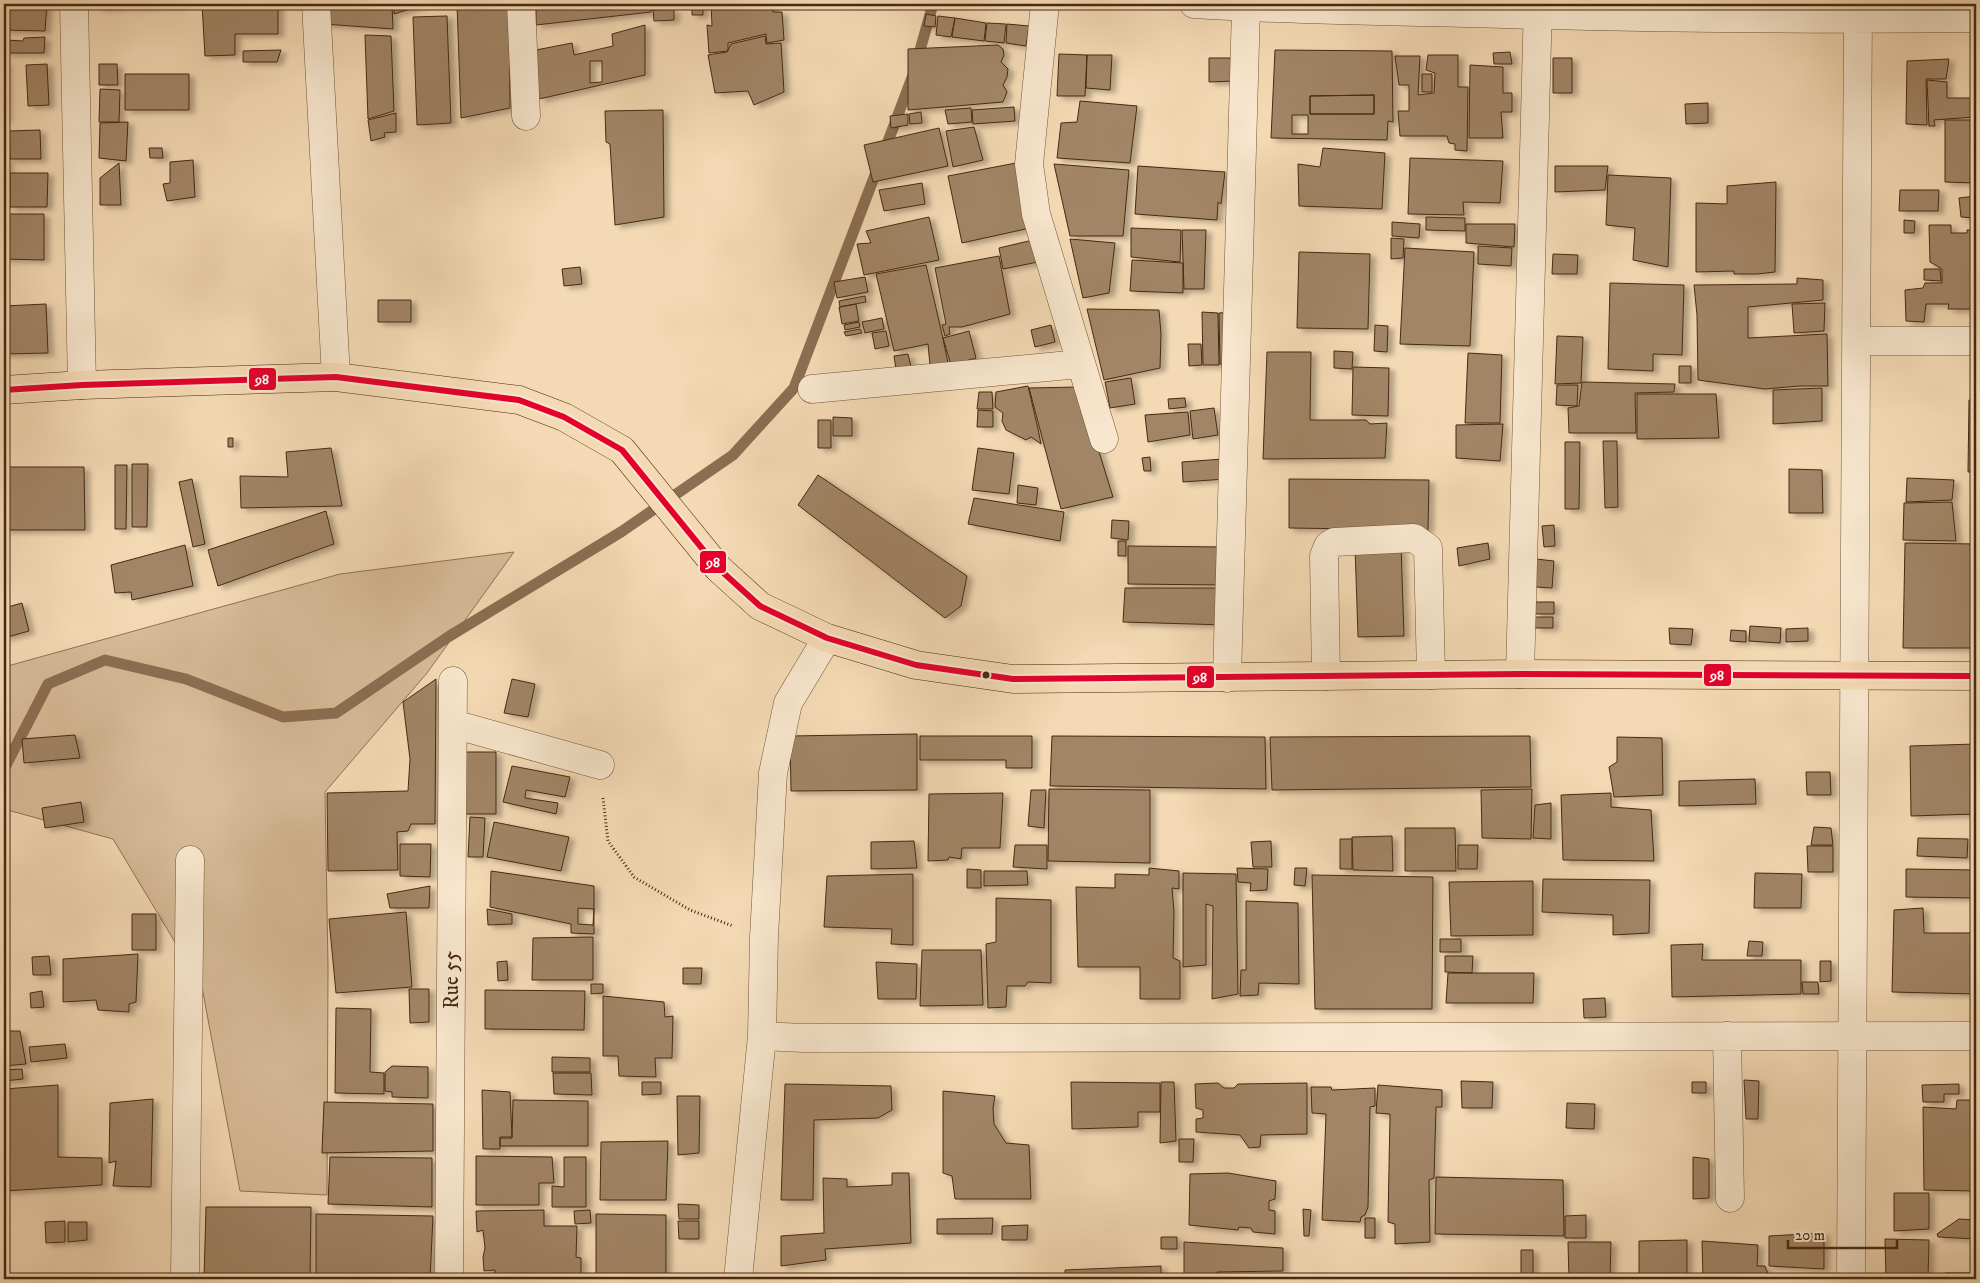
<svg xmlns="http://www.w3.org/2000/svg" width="1980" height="1283" font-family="'IM FELL DW Pica',serif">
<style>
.green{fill:#d7bc98;stroke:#8f7254}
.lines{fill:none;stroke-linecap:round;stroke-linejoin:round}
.stream{stroke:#8b6f52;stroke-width:11}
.building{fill:#a18566;stroke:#472911;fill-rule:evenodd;filter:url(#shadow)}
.minor-casing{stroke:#72553a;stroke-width:29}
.major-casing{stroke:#472911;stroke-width:29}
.path{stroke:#472911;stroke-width:3;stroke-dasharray:1 2.5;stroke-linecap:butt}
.minor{stroke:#f8e7ce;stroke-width:28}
.major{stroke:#f4dab4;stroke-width:28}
.bus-1-casing{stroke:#f8e7ce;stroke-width:10}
.bus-1{stroke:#e4002b;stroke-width:6}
.bus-dot{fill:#472911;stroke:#f8e7ce;stroke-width:2}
.labels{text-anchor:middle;stroke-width:4.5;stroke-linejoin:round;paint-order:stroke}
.street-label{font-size:21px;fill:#472911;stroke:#f8e7ce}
.line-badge{stroke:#f8e7ce;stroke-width:2}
.badge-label{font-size:14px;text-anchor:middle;font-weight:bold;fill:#fff}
</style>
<defs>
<filter id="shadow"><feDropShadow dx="5.5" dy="3" stdDeviation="2.5" flood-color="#0004"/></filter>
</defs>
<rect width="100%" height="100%" fill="#f4dab4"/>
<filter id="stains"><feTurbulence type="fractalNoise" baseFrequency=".004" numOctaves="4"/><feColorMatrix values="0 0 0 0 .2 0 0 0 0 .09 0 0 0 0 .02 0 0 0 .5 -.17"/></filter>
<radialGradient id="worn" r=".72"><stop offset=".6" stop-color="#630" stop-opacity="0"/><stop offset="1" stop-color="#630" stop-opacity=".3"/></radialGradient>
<path class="green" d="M514 552 427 673 325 792 328 967 327 1195 240 1191 202 987 113 839 4 809V667L340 574Z"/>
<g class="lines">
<path class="stream" d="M884 152 913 75 933 4
M4 769 48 684 105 660 186 679 283 717 336 713 448 637 621 532 733 455 794 388 878 167"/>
</g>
<path class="building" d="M4 4H47L45 31 4 30Z
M98 4H123V7L99 8Z
M126 4H182V5L126 7Z
M202 4H278V34H235V55L205 56Z
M326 4H392L393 29 324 24Z
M394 4H426L394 14Z
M509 4 510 108 461 118 457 5Z
M536 4H650L651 12 536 25Z
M692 4H703V15H692Z
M711 4H773V12H782L784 40 767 43 766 34 728 43V51L709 53 707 25 712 26Z
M674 9V20L654 21 653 10Z
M926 14 936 16 935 27 924 26Z
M447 16 451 123 417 125 413 17Z
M938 16 955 18 951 37 936 35Z
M955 18 986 23 984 41 952 37Z
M987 23 1006 24 1004 43 985 41Z
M1007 24 1029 26 1026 46 1006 43Z
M645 25V75L539 99 536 50 572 43 574 55 613 46 612 34ZM590 61H602V82L590 83Z
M365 35 391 36 394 111 368 119Z
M765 36 766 44 781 43 784 92 754 105 748 91 715 93 708 55 727 52 731 44Z
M45 37 44 53H5L6 40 23 41 24 38Z
M998 45 1003 49 1004 55 1001 62 1008 69 1007 77 1003 85 1007 92 1003 102 908 110V49Z
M281 50 277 62H243V51Z
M1275 50 1392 51 1393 122 1388 121 1387 140 1271 138ZM1374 95V114H1310V96ZM1292 115H1308V134H1292Z
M1510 52 1512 64H1494L1493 53Z
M1059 54 1087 55 1085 96H1057Z
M1087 55H1112L1110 90 1086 88Z
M1428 55H1458V87H1468L1467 151 1455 150V144L1449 143 1447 136H1400L1398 111H1409V85H1399L1395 56H1420L1418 95 1434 93 1435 73 1426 70Z
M1209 58H1233L1234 81 1209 82Z
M1553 58H1572V93H1553Z
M1949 59 1946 79H1926L1927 125 1906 124 1907 61Z
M4 62H6V120H4Z
M47 64 49 105 28 106 26 65Z
M99 64H117L118 85H99Z
M1470 65 1503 67V93H1512V112H1501L1503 138H1469Z
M125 74H189V110H125Z
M1422 74H1432V92H1422Z
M1927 80 1947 82V98H1972L1974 117 1934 120 1935 126H1929Z
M100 89 120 90 119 122H99Z
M1374 95V114H1310V96Z
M1080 101 1137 106 1130 163 1057 158 1061 123 1077 122Z
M1708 103V123L1686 124 1685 104Z
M1014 107 1015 121 973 124 972 110Z
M971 108 972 122 948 124 945 110Z
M663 110 664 217 615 225 610 144 606 142 605 111Z
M921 112 922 123 910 124 909 114Z
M396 113V132L384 133 385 137 371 141 368 120Z
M908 114V125L891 128 890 116Z
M1945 120H1974L1976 123V183L1945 182Z
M128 122 126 161 99 158 100 123Z
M974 127 983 160 953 167 946 131Z
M939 128 948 166 873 182 864 145Z
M40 130 41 159H10L9 131Z
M149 148H162L163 158H150Z
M1323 148 1385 153 1382 209 1299 206 1298 164 1320 167Z
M4 150H7L8 203H4Z
M1410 158 1503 161 1500 203 1463 202 1464 215 1408 214Z
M193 160 195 197 167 201 163 184 170 183V162Z
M119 163 121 205H100V178Z
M1016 163 1030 228 962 243 948 176Z
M1054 164 1129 170 1123 236H1070Z
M1138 166 1225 172 1221 204 1218 202 1217 220 1135 214Z
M1555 166H1608L1605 190 1555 192Z
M10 173H48L47 207H10Z
M1608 175 1671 178 1668 267 1633 260 1635 228 1606 225Z
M1776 182 1775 272 1757 274H1734V271L1696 272V203L1727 204V186Z
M922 183 925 204 884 211 879 190Z
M1900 190H1939L1938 211H1899Z
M1976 196V218L1961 217 1959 198Z
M4 214H44V260L4 259Z
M929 217 939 260 864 275 857 244 871 243 866 231Z
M1426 217 1465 218V231L1426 230Z
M1904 220 1915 221 1914 233H1904Z
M1392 222 1420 224 1419 238 1392 236Z
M1466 224H1515L1514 247 1466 243Z
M1929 225H1951V233H1967V230H1976V309H1948L1949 304H1926L1924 322 1906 321 1905 290 1923 288 1925 283H1942V269L1930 262Z
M1131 228 1181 230 1180 262 1131 257Z
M1182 230H1206L1204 289H1184Z
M1391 238 1404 239 1403 258 1391 259Z
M1070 239 1115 243 1109 293 1083 298Z
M1033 240 1038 262 1003 269 999 248Z
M1478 246 1512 248 1511 266 1478 264Z
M1405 248 1474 252 1470 346 1400 344Z
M1299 252 1370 254 1368 329 1297 328Z
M1553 254 1578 255 1577 274H1552Z
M999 256 1010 314 962 327H949L950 334 945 336 942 325 946 324 935 268Z
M1132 260 1183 263V293L1130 291Z
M926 265 942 334 948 363 930 365 928 344 894 351 876 274Z
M580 267 582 284 564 286 562 269Z
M1924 269H1940L1941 281 1924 280Z
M865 277 868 292 837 298 834 282Z
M1797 278 1823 280V300L1748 307V338L1827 334 1828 386H1799L1765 389 1698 380 1697 315 1694 285 1797 284Z
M1610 283 1684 285 1682 355 1653 354V371L1608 369Z
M865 296 866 302 840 307 839 301Z
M378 300H411V322H378Z
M1825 303 1824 331 1794 333 1792 304Z
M46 304 48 353 4 354V306Z
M856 304 859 321 842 324 839 307Z
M1087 309 1159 310 1161 334 1160 368 1104 380Z
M1202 312 1218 313 1219 365H1203Z
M1237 312 1235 364H1220L1219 313Z
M882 318 884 329 865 333 862 322Z
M859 322 860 327 845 330 844 325Z
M1051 325 1055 342 1035 347 1031 330Z
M1375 325 1388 326 1387 352 1374 351Z
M860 329 862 333 846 336 844 332Z
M886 331 889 346 875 349 872 333Z
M969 331 976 358 951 365 943 338Z
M1557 336 1583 337 1581 383 1555 384Z
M1188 344H1201L1202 365 1189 366Z
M1334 351 1353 352 1352 369 1334 368Z
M1267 352H1311L1310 420H1366L1370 424 1387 423 1385 458 1263 459Z
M1468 353 1502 355 1500 423H1465Z
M908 354 912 371 897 376 894 356Z
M1679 366H1691V383H1679Z
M1353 367 1389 368 1388 416 1352 415Z
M1131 378 1135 404 1110 408 1105 382Z
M1582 382 1675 384 1674 392 1635 393 1636 433H1569L1568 408 1579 406Z
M1557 385H1578L1577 406 1556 405Z
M1028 386 1038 429 1041 444 1031 437 1026 440 1006 430 1002 421 1003 413 995 407 996 392Z
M1079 387 1113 497 1061 509 1029 388Z
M1822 388V421L1773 424V390Z
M979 392H992L993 409H977Z
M1637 394H1716L1719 438 1637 439Z
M1185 398 1186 407 1169 409 1168 399Z
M1969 400H1976V472H1968Z
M1214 408 1218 435 1193 439 1190 411Z
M978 410 993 411V427H977Z
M1188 412 1190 435 1148 442 1145 415Z
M833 417 852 418V436H833Z
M818 420H831V448H818Z
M1503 424 1500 461 1456 458V425Z
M228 438H233V447H228Z
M1603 441H1617L1618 507 1605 508Z
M1565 442H1580L1579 509H1565Z
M331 448 342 506 241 508 240 476 288 477 286 452Z
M978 448 1014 453 1009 494 972 490Z
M1150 457 1151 471H1144L1142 458Z
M1223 459 1225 479 1183 482 1182 462Z
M132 464H148L147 527H132Z
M115 465H127L126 529H115Z
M4 467H84L85 530H4Z
M1789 469 1822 470 1823 513H1789Z
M818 475 967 576 961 606 945 618 798 505Z
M1907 478 1954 480 1952 500 1906 502Z
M192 479 205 544 193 547 179 482Z
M1289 479 1429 480 1428 530 1289 528Z
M1018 485 1038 488 1036 505 1017 503Z
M974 498 1064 512 1060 541 968 524Z
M1952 502 1956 541 1903 540 1904 503Z
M326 511 334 544 218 586 208 550Z
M1112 520 1129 521 1128 540 1111 538Z
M1554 525 1555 546 1544 547 1542 526Z
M1118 541H1126V556H1118Z
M1488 543 1490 559 1459 566 1457 548Z
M1905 543 1976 544V648H1903Z
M185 545 193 586 132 600 131 592 115 593 111 565Z
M1401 545 1404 636 1358 637 1355 546Z
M1128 546 1225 547V585L1128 584Z
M1536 559 1554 561 1552 588 1535 587Z
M1125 588H1226V625L1123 622Z
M1535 602H1554V614H1535Z
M22 603 29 631 4 638V608Z
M1535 617H1553V628H1535Z
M1750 626 1781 628 1780 643 1749 641Z
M1669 628 1693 629 1691 645 1670 644Z
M1808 628V641L1786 642V629Z
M1731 630 1746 631V642L1730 641Z
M436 679 435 824H411L408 831 397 832 398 870 328 871 327 793 408 791 410 759 403 702Z
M512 679 535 684 528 717 504 713Z
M917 734V790L791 791 790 736Z
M75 735 80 758 24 763 22 739Z
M920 736H1032V768H1006V760H920Z
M1052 736 1265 737 1266 789 1050 786Z
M1530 736 1531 787 1272 790 1270 737Z
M1617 737 1662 738 1663 795 1614 797 1609 767 1617 762Z
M1976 744V814L1911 816 1910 746Z
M463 752H496V814H463Z
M512 766 570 777 565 797 526 790 525 798 558 803 556 814 503 802Z
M1806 772H1830L1831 795H1807Z
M1755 779 1756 804 1679 806V781Z
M1049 789 1150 790V863L1048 861Z
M1532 789 1531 839 1482 838 1481 790Z
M1031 790H1046L1044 828 1028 826Z
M1003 793 1000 848H962L961 859 949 857 948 860 928 861 929 794Z
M1611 793V807L1651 810 1654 861 1563 860 1561 795Z
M81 802 84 822 45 828 42 808Z
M1551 803V839L1533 838 1535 805Z
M470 817 485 818 483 857H468Z
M494 822 569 837 561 871 487 857Z
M1814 827 1831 828 1833 845H1811Z
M1405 828H1455L1456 871H1405Z
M1392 836 1393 871 1353 870 1352 837Z
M1918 838 1968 839 1967 858 1917 856Z
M1340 839H1352V869H1340Z
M914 841 917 868 871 869V842Z
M1271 841 1272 867H1253L1251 842Z
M400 844H431L430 877 400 876Z
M1015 845H1047V869L1013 867Z
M1458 845H1478L1477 869H1458Z
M1807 846H1833V872H1808Z
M1149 868 1179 871V889L1172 888 1174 912 1173 958 1180 961V999H1140V967H1078L1076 887 1115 888V874L1149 875Z
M1237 868 1268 869 1267 890 1250 891 1251 883 1238 882Z
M1295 868H1307L1305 886 1294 885Z
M967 869 981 870V888H967Z
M1906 869 1976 870V898L1906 897Z
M491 871 594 886V934L571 933V924L490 907ZM578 908 594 909 593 925 578 924Z
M984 871H1027L1028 885 984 886Z
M1183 873 1236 874 1238 994 1212 999 1213 906 1206 904V965L1183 967Z
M1755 873 1802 874 1801 908H1754Z
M913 874V945L891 944 892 929 824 927 827 876Z
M1312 875 1433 877 1432 1009H1315Z
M1543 879 1650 880 1649 933 1613 935V915L1542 912Z
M1533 881V935L1451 936 1449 882Z
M430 886 429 908H390L387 894Z
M996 898 1051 900V983L1028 982 1025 986H1007L1006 1007 988 1008 986 944 996 942Z
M1246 901 1298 903 1299 984 1259 983 1258 995 1240 996 1241 970H1246Z
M1923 908 1924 933H1976V994L1892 992 1894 910Z
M487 909 512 914V924L488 925Z
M406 912 412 987 336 993 329 919Z
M132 914H156V950H132Z
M593 937V980H532L533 938Z
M1440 939H1461V952H1440Z
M1749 941 1763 942 1762 956H1747Z
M1703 944 1702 960H1801V994L1672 997 1671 945Z
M922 950H981L983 1005 920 1006Z
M138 954 136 1002 129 1004V1012L98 1010 96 1000 63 1002V959Z
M49 956 51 975H33L32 957Z
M1445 956H1473L1472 973 1445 972Z
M507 961 508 980 498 981 497 962Z
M1820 961H1831V981L1820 982Z
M876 962 917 964 916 999H878Z
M683 968H702L701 984H683Z
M1448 973H1534L1533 1003H1446Z
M1802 982H1818L1819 994H1803Z
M591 984H603V993L591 994Z
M409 989H429V1022L410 1023Z
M485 990 585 991 584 1030 485 1029Z
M42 991 44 1007 31 1008 30 993Z
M603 996 664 1002 665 1017 673 1016 672 1058H655L656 1077 619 1076 618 1056H603Z
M1605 998 1606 1017 1584 1018 1583 999Z
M336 1008 371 1009 370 1072 384 1073V1094L335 1093Z
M4 1031H20L26 1064 4 1066Z
M65 1044 67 1058 31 1062 29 1047Z
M552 1057 590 1058V1072H552Z
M392 1066 428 1067V1098L392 1097V1092L385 1091V1072Z
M22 1069 23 1079 4 1081V1070Z
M553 1073H591L592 1095 554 1094Z
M1744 1080 1759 1081 1758 1119H1746Z
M1461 1081 1493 1082 1492 1108H1462Z
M642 1082H661V1094L642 1095Z
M1071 1082 1160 1083V1112H1138V1127L1072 1129Z
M1161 1082H1174L1176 1141 1160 1143Z
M1692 1082H1706V1093H1692Z
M1218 1083 1224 1088H1234L1238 1084 1307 1083V1134L1261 1135 1260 1147 1249 1148 1240 1135 1196 1132V1119L1203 1118V1110L1196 1108 1195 1084Z
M785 1084 891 1086 892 1110 878 1118 814 1120 813 1200H781Z
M1959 1084V1094H1944V1102H1923L1922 1085Z
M58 1085V1157L102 1158V1185L4 1191V1089Z
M1378 1085 1442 1090V1107H1436L1434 1178 1429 1180 1430 1242 1395 1244V1224L1388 1222 1390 1114 1376 1113Z
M1311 1087H1331L1332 1090 1375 1088V1106L1370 1107 1368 1207 1365 1215 1361 1217 1360 1222 1322 1220 1326 1114 1312 1113Z
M482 1090 510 1092 512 1137H500V1149H483Z
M943 1091 995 1096 993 1108 994 1124 1006 1143 1029 1145 1031 1199H955L952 1176 943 1173Z
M677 1096H700L699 1153 678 1155Z
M153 1099 151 1187 113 1186 116 1161 109 1163 110 1103Z
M513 1100 588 1101V1146H500V1138H512Z
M1957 1100H1976V1191L1924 1190 1923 1107 1956 1109Z
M324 1102 433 1104V1151L322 1153Z
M1567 1103 1595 1104 1594 1129 1566 1128Z
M1179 1139H1194L1193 1162H1179Z
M668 1141 666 1200H600L601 1142Z
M476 1156 552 1157 554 1183H539V1205H476Z
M330 1157 432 1158V1207L328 1204Z
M564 1157H586V1207H552V1186L564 1187Z
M1693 1157 1709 1159V1198L1693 1199Z
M892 1173H909L911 1243 825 1249 826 1260 781 1266V1236L824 1233 823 1178 847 1179V1187L892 1185Z
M1228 1173 1276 1181 1275 1199 1269 1201V1210L1275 1211V1234L1253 1232 1251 1228 1239 1227 1238 1230 1189 1225 1190 1174Z
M1436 1177 1563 1180 1564 1236 1435 1234Z
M1894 1193H1929V1229L1894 1231Z
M678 1204 699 1205V1219H679Z
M206 1207H311L310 1279H204Z
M1303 1209 1311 1210 1309 1236H1304Z
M544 1210V1226H577L576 1257 581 1258V1279H495V1270L484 1271 483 1257 485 1248 483 1230 477 1232 476 1211Z
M590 1210 591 1223 575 1224 574 1211Z
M316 1214 433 1216 430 1279H316Z
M596 1214 666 1215V1279H596Z
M1586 1215V1238H1565V1216Z
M993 1218 992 1234H937V1219Z
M1365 1218H1375V1238H1365Z
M1959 1219 1976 1220V1239L1938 1237 1937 1234Z
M65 1221V1242L46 1243 45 1222Z
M678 1221H699V1239H679Z
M68 1222H87V1240L68 1242Z
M1028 1225 1027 1240H1002V1226Z
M1824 1233V1269L1769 1266V1236Z
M1161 1237H1177V1249H1161Z
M1885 1239 1929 1240 1928 1279H1886Z
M1687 1240V1279H1639V1241Z
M1702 1241 1758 1245 1757 1266H1765L1770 1279H1703Z
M1184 1242 1283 1248V1271L1217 1272V1279H1184Z
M1568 1242H1611L1610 1279H1569Z
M1521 1250H1533V1279H1521Z
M1161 1266V1279H1065V1270Z
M1945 1273H1976V1279H1945Z
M1286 1275H1302V1279H1287Z"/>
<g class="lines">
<g class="minor-casing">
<path id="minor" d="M74 4 82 385
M316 4 336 377
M521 4 526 116
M1045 4 1029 164 1036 214 1104 439
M1194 4C1284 10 1375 11 1465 13 1635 18 1806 20 1976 18
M1856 341H1976
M812 389 1080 364
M1520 674 1538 4
M1326 676 1324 556 1328 546 1334 542 1414 538 1428 548 1431 675
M1227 678 1246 8
M453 724 600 765
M762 1036 803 1038 1976 1036
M1727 1036 1730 1198
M185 1279 190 860
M449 1279 453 681
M738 1279 762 1036 764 937 773 773 788 703 827 638
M1851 1279 1858 4"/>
</g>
<g class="major-casing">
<path id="major" d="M4 390 82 385 336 377 519 400 564 417 622 450 718 568 760 606 827 638 916 665 1013 679 1520 674 1976 676"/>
</g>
<path class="path" d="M603 798 608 841 634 877 690 910 733 926"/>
<use href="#minor" class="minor"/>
<use href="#major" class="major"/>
<g class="bus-1-casing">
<path id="bus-1" d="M4 390 82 385 336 377 519 400 564 417 622 450 718 568 760 606 827 638 916 665 1013 679 1520 674 1976 676"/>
</g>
<use href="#bus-1" class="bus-1"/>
</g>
<circle class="bus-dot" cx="986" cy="675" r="4.5"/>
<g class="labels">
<g class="street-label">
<text transform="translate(451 980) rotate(-90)" y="7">Rue 55</text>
</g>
</g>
<g class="line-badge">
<rect x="248" y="367" width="29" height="24" rx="5" fill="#e4002b"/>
<rect x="699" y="550" width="28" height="24" rx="5" fill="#e4002b"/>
<rect x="1703" y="663" width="29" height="24" rx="5" fill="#e4002b"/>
<rect x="1186" y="665" width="29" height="24" rx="5" fill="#e4002b"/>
</g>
<g class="badge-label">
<text x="262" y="384">98</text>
<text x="713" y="567">98</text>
<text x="1717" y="680">98</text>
<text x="1200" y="682">98</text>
</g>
<rect width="1980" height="1283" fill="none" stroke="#f4dab4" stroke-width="20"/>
<rect x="5" y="5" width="1970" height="1273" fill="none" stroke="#472911" stroke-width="2.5"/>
<rect x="10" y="10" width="1960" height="1263" fill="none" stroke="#472911"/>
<path d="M1788 1240v8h109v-8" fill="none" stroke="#472911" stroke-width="2.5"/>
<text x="1795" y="1240" font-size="15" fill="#472911" stroke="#f8e7ce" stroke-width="4" paint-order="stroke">20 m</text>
<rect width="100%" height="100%" filter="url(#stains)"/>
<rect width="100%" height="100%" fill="url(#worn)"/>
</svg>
